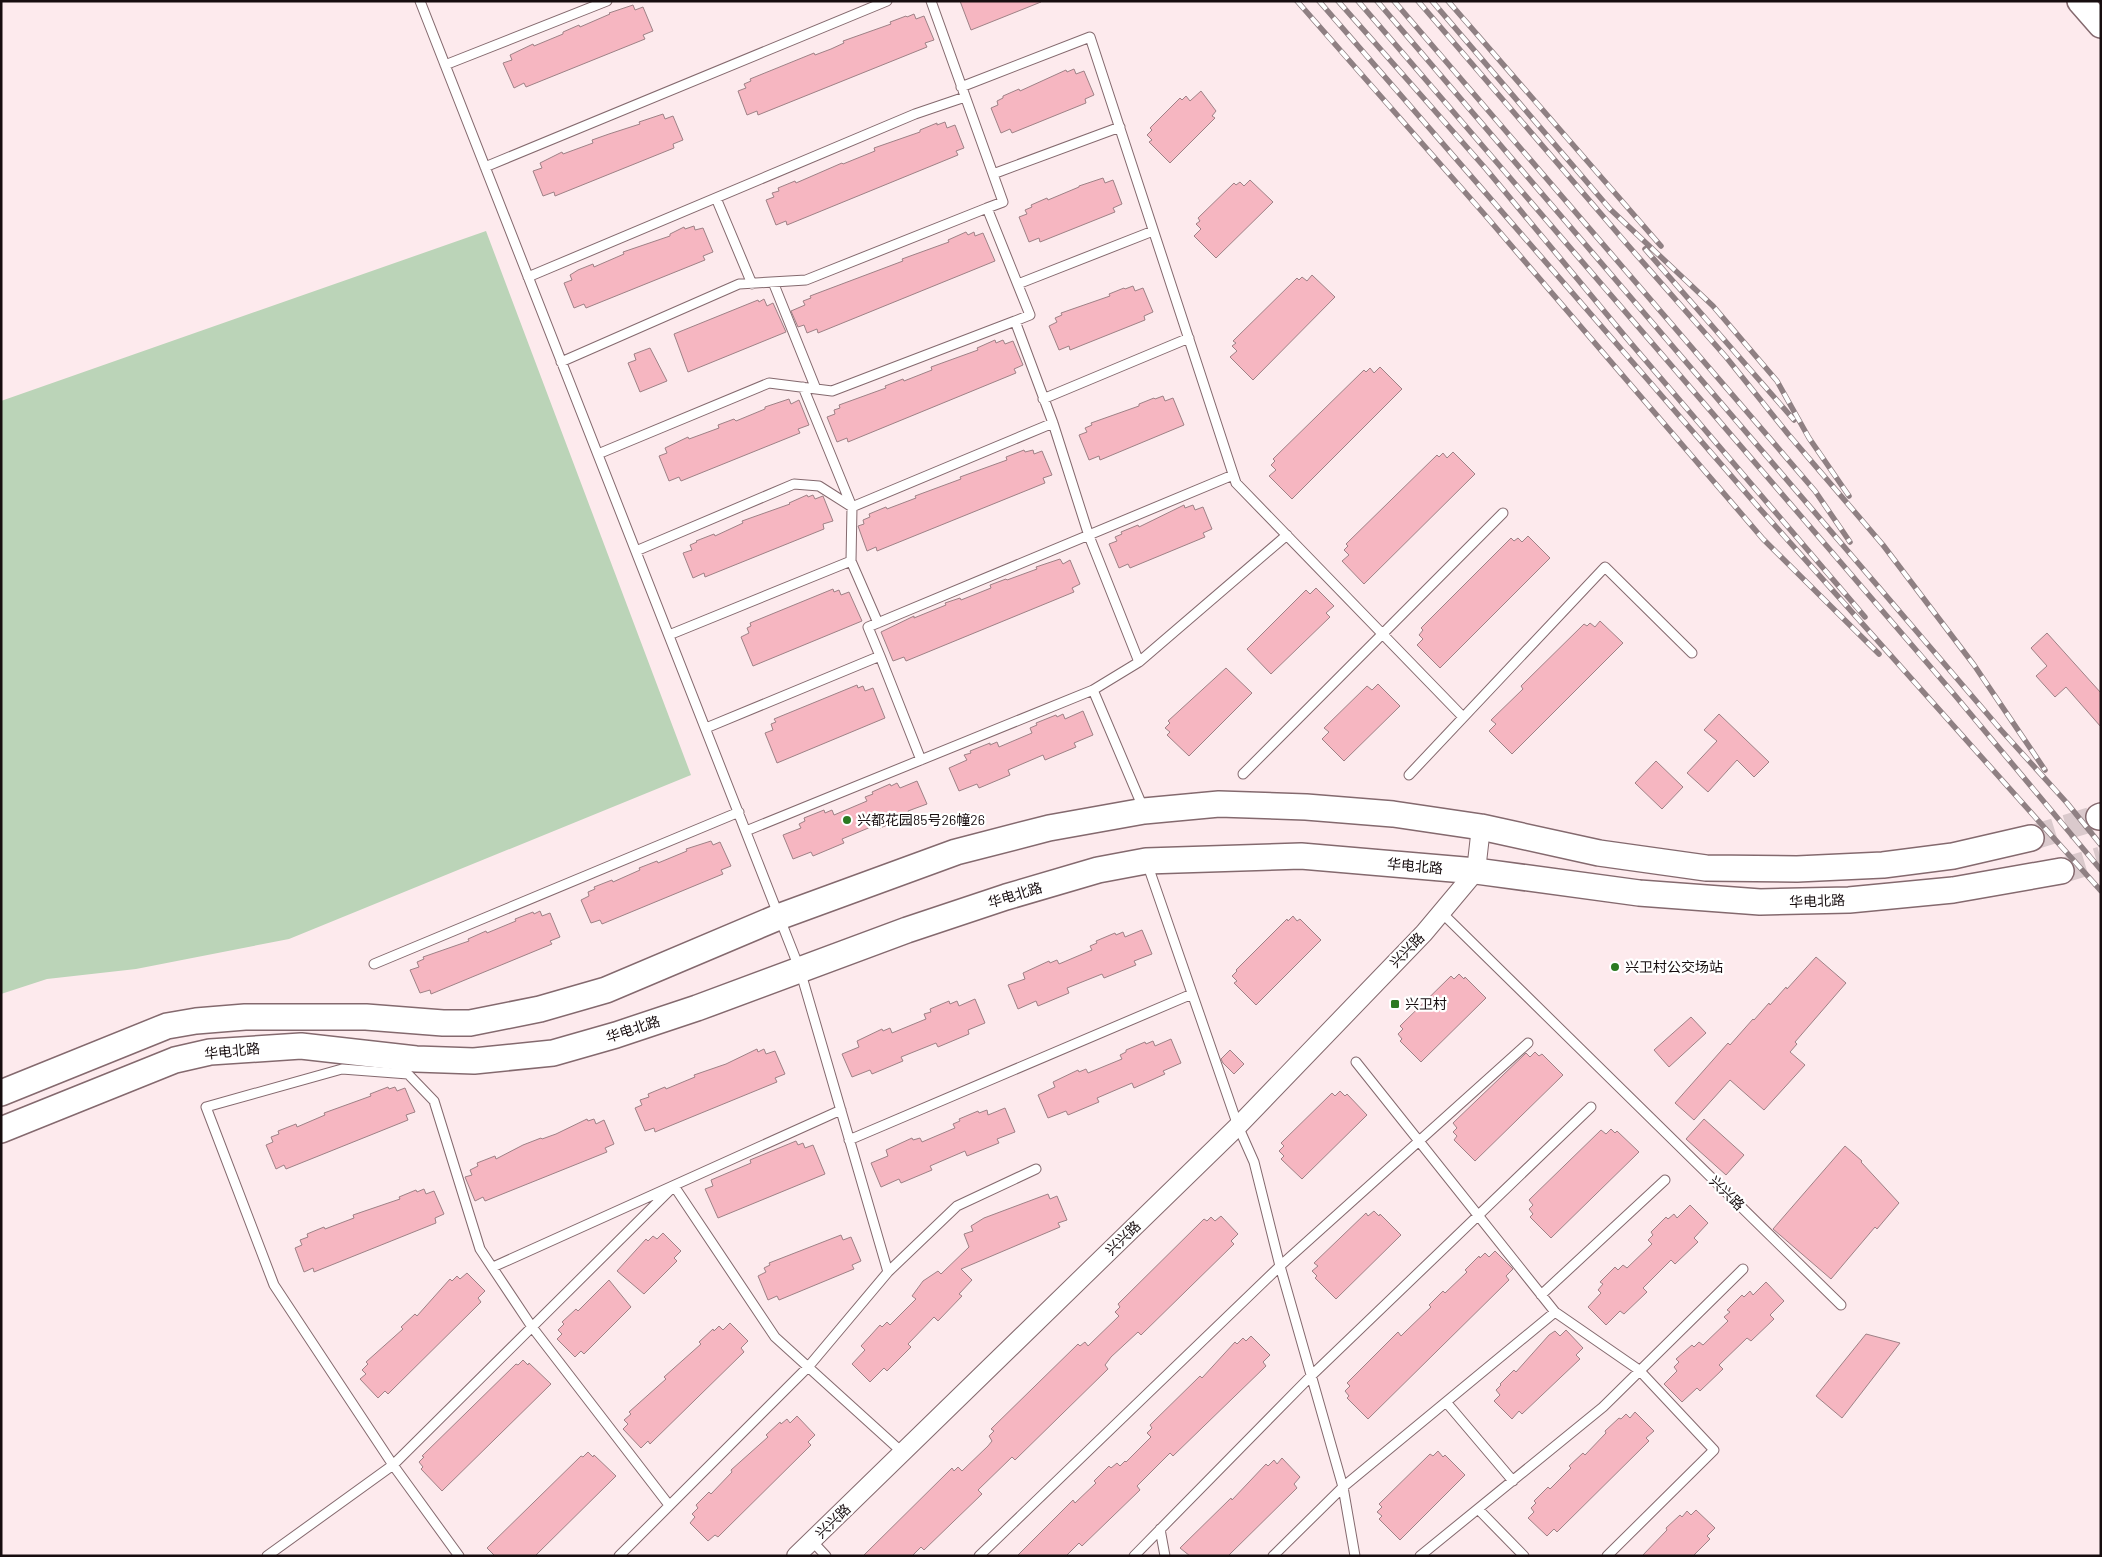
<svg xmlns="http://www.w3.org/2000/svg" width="2102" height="1557" font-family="Barlow,'Noto Sans SC',sans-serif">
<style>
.green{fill:#bbd4b8}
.building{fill:#f6b6c1;stroke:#9e8186}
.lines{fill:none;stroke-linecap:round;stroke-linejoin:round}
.secondary-tunnel{stroke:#dac9cc;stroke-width:25;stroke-dasharray:25 12;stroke-linecap:butt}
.service-casing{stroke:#84696e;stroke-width:11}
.minor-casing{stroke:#84696e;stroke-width:20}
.secondary-casing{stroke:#84696e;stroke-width:28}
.service{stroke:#fff;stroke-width:9}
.minor{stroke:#fff;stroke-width:18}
.secondary{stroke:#fff;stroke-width:25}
.rail-casing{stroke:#8f8083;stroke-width:5.5}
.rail{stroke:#fff;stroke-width:4;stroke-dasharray:11;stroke-linecap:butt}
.poi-dot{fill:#2b7921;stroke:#fff;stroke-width:2}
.labels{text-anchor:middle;stroke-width:4.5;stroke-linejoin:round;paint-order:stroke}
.poi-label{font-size:14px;fill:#170d0f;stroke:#fff;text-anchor:start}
.street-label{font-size:14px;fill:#170d0f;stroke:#fff}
</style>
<rect width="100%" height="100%" fill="#fdeaed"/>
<path class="green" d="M486 231 691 775 289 939 136 969 47 979 1 994V401Z"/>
<path class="building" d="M960 1H1041V2L971 30Z
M633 5 635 10 643 7 653 31 643 35 645 39 526 87 524 83 514 88 503 63 512 60 510 55 533 44 534 46 563 34V32L579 25 580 27 610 14 609 13Z
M914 14 916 19 924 16 934 40 925 43 927 47 758 115 757 111 747 115 738 91 746 88 744 84 751 81 750 79 814 53 815 55 831 49 844 43 843 41 891 24 890 22 906 16 907 17Z
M1074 69 1076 74 1084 71 1094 95 1085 99 1086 103 1012 133 1010 129 1001 133 991 108 998 105 997 101 1003 98V96L1019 89 1020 91 1066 70 1067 72Z
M1201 91 1216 111 1212 116 1215 118 1170 163 1149 142 1152 140 1147 135 1152 130 1150 128 1180 98 1182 100 1186 96 1190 101Z
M663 114 665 119 673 116 683 140 673 144 674 148 555 196 554 192 543 196 533 171 542 168 540 163 562 152 563 154 593 143 592 140 609 134 640 124 639 122Z
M945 122 947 128 955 125 964 148 956 151 958 155 787 225 786 221 776 225 766 200 774 197 772 193 779 191 778 188 795 181 796 183 842 163 843 164 875 151 874 148 920 132V130L937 123V125Z
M1103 178 1105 183 1113 180 1122 204 1113 208 1115 212 1040 242 1039 238 1029 242 1019 217 1027 214 1025 210 1032 207 1031 205 1047 198 1048 200 1079 187V186Z
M1250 180 1273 202 1216 258 1194 236 1201 229 1196 224 1200 221 1198 218 1234 183 1236 185 1240 182 1244 186Z
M694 226 695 230 703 228 713 252 703 256 705 260 586 308 584 304 574 308 564 283 572 280 570 275 578 270 593 264 594 267 624 254 623 252 670 236V234L684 227 685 229Z
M966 232 968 235 974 232 975 236 983 233 995 261 818 333 817 329 807 333 804 325 798 327 791 311 805 305 803 301 811 298 810 296 903 261 902 259 949 242 948 240Z
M1312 275 1335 297 1253 380 1230 357 1237 351 1232 346 1236 343 1233 341 1297 278 1299 280 1302 277 1307 281Z
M1133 286 1135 291 1143 288 1153 312 1144 316 1145 320 1070 350 1069 346 1059 350 1049 326 1057 322 1055 318 1062 315 1061 313 1110 296 1109 294 1124 288 1125 289Z
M764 299 767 306 773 303 786 332 688 372 674 334 758 300 759 302Z
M995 340 996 343 1003 340 1005 344 1013 341 1023 365 1014 369 1016 373 848 442 847 438 837 442 827 417 835 414 834 410 840 408 839 405 886 388 885 386 903 379 904 381 932 370 931 367 978 350 977 348Z
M650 348 667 381 640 392 628 363 636 360 634 354Z
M1380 367 1402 389 1292 499 1269 476 1276 470 1271 465 1275 461 1273 459 1364 370 1366 372 1370 368 1374 373Z
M1163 396 1165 401 1173 398 1184 425 1100 460 1099 456 1089 460 1079 435 1087 432 1085 428 1092 425 1091 423 1139 406V404L1154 398 1155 399Z
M789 399 791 404 799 400 809 425 798 429 800 433 681 481 679 477 669 481 659 456 667 453 665 448 688 437 689 439 719 428 718 425 734 419 736 421 765 409V407Z
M1024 450 1025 452 1033 450 1034 454 1042 451 1052 475 1043 478 1045 483 877 551 876 547 867 551 858 526 864 524 863 520 870 517 869 514 886 507 887 509 916 498 915 496 961 479 960 477 1007 460 1006 457Z
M1453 452 1475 474 1364 584 1342 561 1349 555 1344 550 1348 546 1346 544 1437 455 1439 457 1443 453 1447 458Z
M807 495 808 497 813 495 815 499 823 496 833 521 823 524 824 529 705 577 704 573 693 578 683 553 692 550 690 545 697 542 696 541 714 534 715 536 743 523 742 521 790 504 789 503Z
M1184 505 1185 508 1193 505 1195 510 1203 507 1212 529 1203 533 1205 537 1130 568 1128 564 1119 568 1109 544 1117 541 1115 537 1122 534 1121 532 1138 525 1139 527Z
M1528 536 1550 558 1440 668 1417 645 1423 639 1419 635 1423 630 1421 628 1511 538 1514 541 1518 538 1522 542Z
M1060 559 1063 564 1070 560 1080 584 1072 588 1074 592 906 661 904 657 893 661 881 632 914 616V618L946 605 945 603 960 598 961 600 991 588 990 585 1006 579 1007 580 1037 569 1036 567Z
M1316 588 1334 606 1326 613 1330 617 1271 674 1247 649 1306 590 1310 594Z
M833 589 834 592 839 590 841 595 849 592 862 621 753 666 741 637 749 633 747 628 751 626 750 623Z
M1600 621 1623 643 1512 754 1489 731 1496 724 1491 720 1523 689 1521 686 1584 624 1587 626 1590 623 1595 627Z
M2047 633 2101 693V727L2066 687 2055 697 2036 676 2047 666 2031 648Z
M1226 668 1252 693 1189 756 1167 735 1170 732 1165 728 1170 723 1168 721Z
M1378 684 1400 706 1344 761 1322 739 1329 732 1324 728 1367 686 1372 690Z
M857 685 858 688 863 686 865 691 873 688 885 718 777 763 765 733 773 730 771 724 776 722 774 719Z
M1083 711 1093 735 1074 743 1076 747 1045 760 1043 755 1008 770 1010 775 979 788 977 784 959 791 949 768 967 760 964 755 971 753 970 751 990 743V745L997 742 999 747 1032 733 1030 728 1037 725 1036 723 1056 715 1057 717 1063 714 1065 719Z
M1719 714 1769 762 1754 777 1737 760 1708 792 1687 773 1717 741 1704 730Z
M1656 761 1683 787 1662 809 1635 783Z
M917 781 927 804 908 811 910 816 880 828 878 824 842 839 844 843 813 856 811 852 793 859 783 835 801 828 799 824 805 821 804 818 824 810 825 813 832 810 834 815 867 801 865 797 873 794 872 792 890 784 891 786 897 783 900 788Z
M711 841 713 845 720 842 731 866 721 870 723 874 602 924 600 920 591 923 581 900 589 896 588 892 595 889 594 887 612 880 613 882 640 870 639 868 657 861 658 863 687 851 686 849Z
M540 911 542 916 550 913 560 937 550 941 552 944 431 994 430 990 420 993 410 970 419 967 417 962 424 959 423 957 469 941 468 939 486 931 487 933 516 921 515 919 533 912 534 914Z
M1293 916 1297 921 1300 919 1321 940 1256 1005 1234 983 1237 981 1232 976 1237 971 1236 970 1287 919 1288 921Z
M1142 930 1152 954 1134 961 1136 965 1104 978 1102 974 1067 988 1069 993 1038 1006 1036 1001 1018 1009 1008 985 1025 979 1023 973 1049 961 1050 963 1057 960 1059 964 1092 950 1090 946 1097 943 1096 941 1115 933 1116 935 1123 932 1125 937Z
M1816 957 1846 983 1795 1042 1797 1044 1790 1052 1805 1065 1764 1110 1730 1080 1694 1120 1675 1103 1728 1043 1730 1045 1753 1019 1754 1020 1769 1003 1770 1005 1786 987 1787 989Z
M1459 974 1464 979 1465 977 1486 998 1421 1062 1400 1041 1402 1039 1398 1034 1403 1029 1400 1026 1451 976 1454 979Z
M975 999 985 1023 968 1030 969 1034 938 1047 936 1043 901 1057 903 1061 872 1074 870 1070 852 1077 842 1054 859 1047 857 1041 882 1029 883 1031 890 1028 892 1033 926 1019 924 1014 931 1012 930 1009 949 1001 950 1004 957 1001 959 1006Z
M1691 1017 1706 1033 1669 1067 1654 1050Z
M1171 1039 1181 1063 1163 1071 1165 1074 1134 1088 1132 1083 1097 1098 1099 1102 1068 1115 1066 1111 1048 1118 1038 1095 1055 1087 1053 1082 1078 1070 1079 1072 1086 1069 1088 1073 1122 1059 1120 1055 1126 1052V1050L1145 1042 1146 1044 1153 1041 1155 1046Z
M757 1049 758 1052 764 1049 766 1054 775 1051 785 1074 775 1078 777 1082 655 1132 654 1128 645 1131 635 1108 642 1105 640 1100 649 1097 648 1094 665 1087 666 1089 695 1077 694 1075 726 1064Z
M1230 1050 1244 1064 1234 1074 1223 1063 1221 1059Z
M1535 1052 1539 1056 1542 1054 1563 1075 1475 1161 1454 1140 1457 1136 1453 1132 1457 1128 1453 1123 1526 1053 1530 1057Z
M388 1087 389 1089 395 1087 397 1091 405 1088 415 1112 406 1115 408 1120 286 1169 284 1165 276 1169 266 1145 273 1142 271 1137 279 1134 278 1131 296 1124 297 1127 325 1115 324 1113 371 1096 370 1094Z
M1340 1091 1345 1096 1347 1094 1367 1115 1302 1179 1281 1159 1284 1156 1279 1151 1284 1146 1281 1143 1332 1093 1335 1096Z
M1005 1108 1015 1132 997 1139 999 1143 967 1156 965 1151 930 1166 932 1170 901 1183 899 1179 881 1187 871 1163 888 1156 886 1150 912 1138 913 1140 920 1138 922 1142 955 1128 953 1124 960 1121 959 1119 978 1111 979 1113 987 1110 988 1115Z
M587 1119 588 1121 594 1119 596 1124 604 1120 614 1144 605 1148 607 1152 485 1201 483 1197 475 1201 465 1177 472 1175 470 1170 478 1166 477 1163 495 1156 496 1159 523 1145 541 1138 542 1139 556 1134Z
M1704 1119 1744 1155 1726 1175 1686 1139Z
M1611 1129 1615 1133 1617 1131 1639 1152 1551 1238 1530 1217 1533 1214 1529 1209 1533 1205 1529 1200 1601 1130 1606 1134Z
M796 1141 798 1145 803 1143 805 1148 813 1145 825 1174 718 1218 705 1189 713 1186 711 1180 751 1163 750 1160Z
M1845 1146 1862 1161 1861 1162 1899 1203 1877 1229 1875 1227 1831 1279 1773 1229Z
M424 1189 426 1194 434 1191 444 1214 435 1218 436 1223 314 1272 313 1268 304 1272 295 1248 302 1245 300 1240 308 1237 307 1234 324 1227 325 1229 354 1218 353 1215 400 1199 399 1197 416 1190 417 1192Z
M1048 1194 1050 1199 1057 1196 1067 1220 1058 1223 1060 1227 961 1269 972 1280 959 1294 962 1296 938 1321 934 1317 908 1344 911 1347 887 1371 884 1368 870 1382 852 1364 865 1350 861 1346 880 1325 882 1327 887 1322 890 1325 916 1299 912 1296 923 1281 938 1271 941 1274 969 1247 964 1234 973 1231 971 1226 984 1218Z
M1690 1205 1708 1223 1694 1238 1698 1242 1675 1264 1671 1260 1643 1288 1647 1292 1624 1314 1620 1311 1606 1325 1588 1307 1601 1293 1598 1290 1603 1284 1600 1282 1615 1267 1618 1270 1623 1265 1627 1268 1652 1244 1648 1240 1653 1235 1651 1232 1666 1217 1668 1219 1674 1214 1677 1218Z
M1374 1211 1379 1216 1380 1214 1401 1235 1336 1299 1315 1278 1317 1276 1312 1271 1318 1266 1314 1263 1366 1213 1368 1216Z
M1221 1216 1238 1234 1231 1241 1234 1244 1141 1335 1138 1332 1111 1357 1105 1365 1108 1369 1015 1460 1012 1457 978 1490 982 1494 924 1550 921 1547 912 1556H863L952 1468 954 1471 958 1467 962 1471 988 1446 992 1441 989 1436 994 1431 991 1429 1078 1344 1080 1346 1085 1342 1088 1346 1119 1316 1115 1312 1120 1307 1118 1304 1204 1219 1207 1221 1211 1217 1215 1221Z
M663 1233 681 1251 674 1258 677 1261 644 1294 617 1271 646 1239 648 1241 653 1236 657 1239Z
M841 1235 843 1240 851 1237 861 1261 852 1265 854 1269 779 1300 777 1296 768 1300 758 1276 766 1272 764 1268 770 1265 769 1263Z
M1495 1251 1513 1269 1506 1276 1509 1280 1368 1419 1347 1398 1349 1396 1345 1391 1350 1386 1347 1383 1398 1332 1401 1336 1406 1331 1431 1307 1429 1305 1443 1291 1445 1293 1467 1272 1465 1270 1479 1256 1480 1258 1485 1253 1489 1257Z
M467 1273 485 1291 478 1298 481 1302 388 1394 385 1391 378 1398 360 1379 366 1374 362 1370 368 1364 366 1362 403 1329 401 1327 415 1314 417 1316 450 1279 452 1281 457 1276 460 1279Z
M609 1280 631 1307 584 1354 581 1351 575 1357 557 1339 562 1334 558 1330 564 1324 562 1322 576 1309 578 1311Z
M1766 1282 1784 1301 1770 1315 1774 1319 1751 1341 1747 1338 1719 1365 1723 1369 1700 1391 1697 1388 1682 1402 1664 1384 1677 1371 1674 1367 1679 1362 1676 1359 1692 1345 1694 1347 1699 1342 1703 1345 1728 1321 1724 1317 1730 1312 1727 1310 1742 1295 1744 1297 1750 1291 1753 1295Z
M730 1323 748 1341 741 1348 744 1352 650 1444 648 1441 641 1448 623 1429 628 1424 624 1420 631 1414 629 1412 666 1379 664 1377 701 1344 699 1342 713 1329 714 1331 719 1326 723 1330Z
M1566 1330 1583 1348 1576 1355 1580 1359 1522 1414 1519 1411 1512 1419 1494 1401 1500 1395 1496 1390 1501 1385 1500 1384 1514 1370 1516 1372 1549 1335 1555 1331 1560 1336Z
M1866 1334 1900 1343 1842 1418 1816 1396Z
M1251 1336 1270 1355 1263 1362 1266 1366 1173 1456 1170 1453 1137 1486 1140 1490 1082 1546 1079 1543 1066 1556H1017L1073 1500 1075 1503 1096 1483 1094 1481 1109 1466 1111 1468 1117 1463 1120 1466 1125 1461 1126 1462 1151 1437 1147 1433 1152 1428 1150 1425 1200 1376 1202 1378 1235 1342 1237 1344 1243 1338 1246 1341Z
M523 1360 528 1365 529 1363 551 1384 442 1491 421 1469 423 1467 419 1462 424 1457 422 1456 516 1364 518 1365Z
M1635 1412 1654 1431 1646 1438 1649 1441 1557 1532 1554 1529 1547 1536 1528 1518 1534 1512 1531 1508 1536 1503 1534 1501 1548 1487 1550 1489 1571 1468 1569 1466 1583 1453 1585 1455 1606 1433 1605 1431 1619 1418 1621 1419 1626 1414 1630 1418Z
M797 1416 815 1435 808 1442 811 1445 718 1537 715 1535 708 1541 690 1523 695 1517 692 1514 698 1508 696 1505 709 1492 711 1494 732 1472 731 1470 768 1437 766 1435 780 1422 781 1424 787 1419 790 1423Z
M1438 1451 1443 1457 1445 1455 1465 1475 1400 1540 1379 1519 1382 1516 1377 1512 1382 1507 1379 1504 1430 1454 1433 1456Z
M588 1452 593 1457 594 1455 616 1476 535 1556H495L487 1548 581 1456 583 1457Z
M1282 1458 1300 1477 1294 1484 1297 1488 1228 1556H1190L1180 1548 1231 1498 1232 1500 1266 1464 1268 1466 1274 1460 1277 1464Z
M1696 1510 1715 1528 1707 1536 1710 1539 1693 1556H1642L1667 1530 1666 1528 1680 1515 1682 1517 1687 1511 1691 1515Z"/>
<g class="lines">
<path class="secondary-tunnel" d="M2031 838 2099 817
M2061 871 2101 859"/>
<g class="service-casing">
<path id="service" d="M420 1 800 970 888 1272
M931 1 1003 202 987 208 1030 315 1015 321 1053 423 1089 536 1139 662 1093 690 1144 810
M445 65 607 1
M961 87 1090 37 1236 483 1463 717
M485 167 887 1
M993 174 1120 127
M716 198 752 284
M528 277 915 114 965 97
M773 282 816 389
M1018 284 1153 231
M561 362 739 284 806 280 987 208
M1043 399 1189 338
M598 454 769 383 832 391 1015 321
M636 551 794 484 819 486 852 507 1053 423
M851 561 878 623
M669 635 851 561 852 507 803 387
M880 656 921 760
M1139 662 1287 535
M706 728 880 656 868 627 1233 475
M1243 774 1503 513
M1409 775 1605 567 1692 653
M746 831 1093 690
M1147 863 1238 1126 1254 1162 1280 1266 1343 1487 1355 1556
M1442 913 1841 1305
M374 964 739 812
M1356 1062 1555 1312 1639 1370 1714 1450 1607 1556
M849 1140 1192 994
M493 1267 841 1110
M1541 1295 1665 1180
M1446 1402 1513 1481
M1478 1509 1524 1556
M1160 1529 1165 1556
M812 1541 826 1556
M267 1556 393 1465 674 1186 775 1337 903 1453
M459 1556 393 1465 274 1285 206 1107 342 1069 408 1074 434 1101 480 1249 532 1327 669 1505
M619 1556 809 1366 888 1272 957 1206 1036 1169
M979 1556 1280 1266 1528 1043
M1134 1556 1311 1376 1591 1107
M1273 1556 1343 1487 1555 1312
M1420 1556 1603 1407 1743 1269"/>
</g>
<g class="minor-casing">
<path id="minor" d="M796 1556 1238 1126 1424 933 1476 871 1481 827"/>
</g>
<g class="secondary-casing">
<path id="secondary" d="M2080 1 2101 25
M2099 817 2101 816
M1 1093 167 1026 196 1021 245 1017H366L443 1023H470L540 1009 606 990 781 916 956 852 1049 828 1144 811 1219 804 1306 807 1393 814 1481 827 1599 853 1706 868 1797 869 1883 865 1953 856 2031 838
M1 1130 175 1060 210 1052 301 1046 416 1059 474 1061 553 1053 616 1035 697 1008 907 930 1006 897 1098 870 1146 861 1301 856 1476 871 1639 893 1760 902 1849 900 1953 890 2061 871"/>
</g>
<use href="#service" class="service"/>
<use href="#minor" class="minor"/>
<use href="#secondary" class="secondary"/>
<g class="rail-casing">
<path id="rail" d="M1297 1 1485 215 1763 539 1879 654
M1319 1 1760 509 2101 891
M1338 1 1486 169 1629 341 1865 617
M1358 1 1953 693 2101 870
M1377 1 2001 730 2067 803 2101 845
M1394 1 1815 491 1850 542
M1418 1 1626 243 1726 357 1788 434 1883 545 1974 665 2045 770
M1432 1 1610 209 1713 306 1777 381 1809 438 1849 496
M1448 1 1661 246
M1645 249 1794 420"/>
</g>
<use href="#rail" class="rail"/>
</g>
<g class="poi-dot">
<circle cx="847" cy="820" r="5"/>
<circle cx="1615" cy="967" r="5"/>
<rect x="1390" y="999" width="10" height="10" rx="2.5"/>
</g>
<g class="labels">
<g class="poi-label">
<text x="857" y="825">兴都花园85号26幢26</text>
<text x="1625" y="972">兴卫村公交场站</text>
<text x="1405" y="1009">兴卫村</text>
</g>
<g class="street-label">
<text transform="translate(1415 866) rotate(5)" y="5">华电北路</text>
<text transform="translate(1015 895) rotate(-17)" y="5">华电北路</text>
<text transform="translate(1817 901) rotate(-2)" y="5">华电北路</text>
<text transform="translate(1407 950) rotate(-46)" y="5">兴兴路</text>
<text transform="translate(633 1029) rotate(-18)" y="5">华电北路</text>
<text transform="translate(232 1051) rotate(-6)" y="5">华电北路</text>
<text transform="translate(1727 1193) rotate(44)" y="5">兴兴路</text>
<text transform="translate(1123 1238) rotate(-44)" y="5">兴兴路</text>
<text transform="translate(833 1521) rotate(-44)" y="5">兴兴路</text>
</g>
</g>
<rect width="2102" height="1557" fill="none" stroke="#170d0f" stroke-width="5"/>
</svg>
